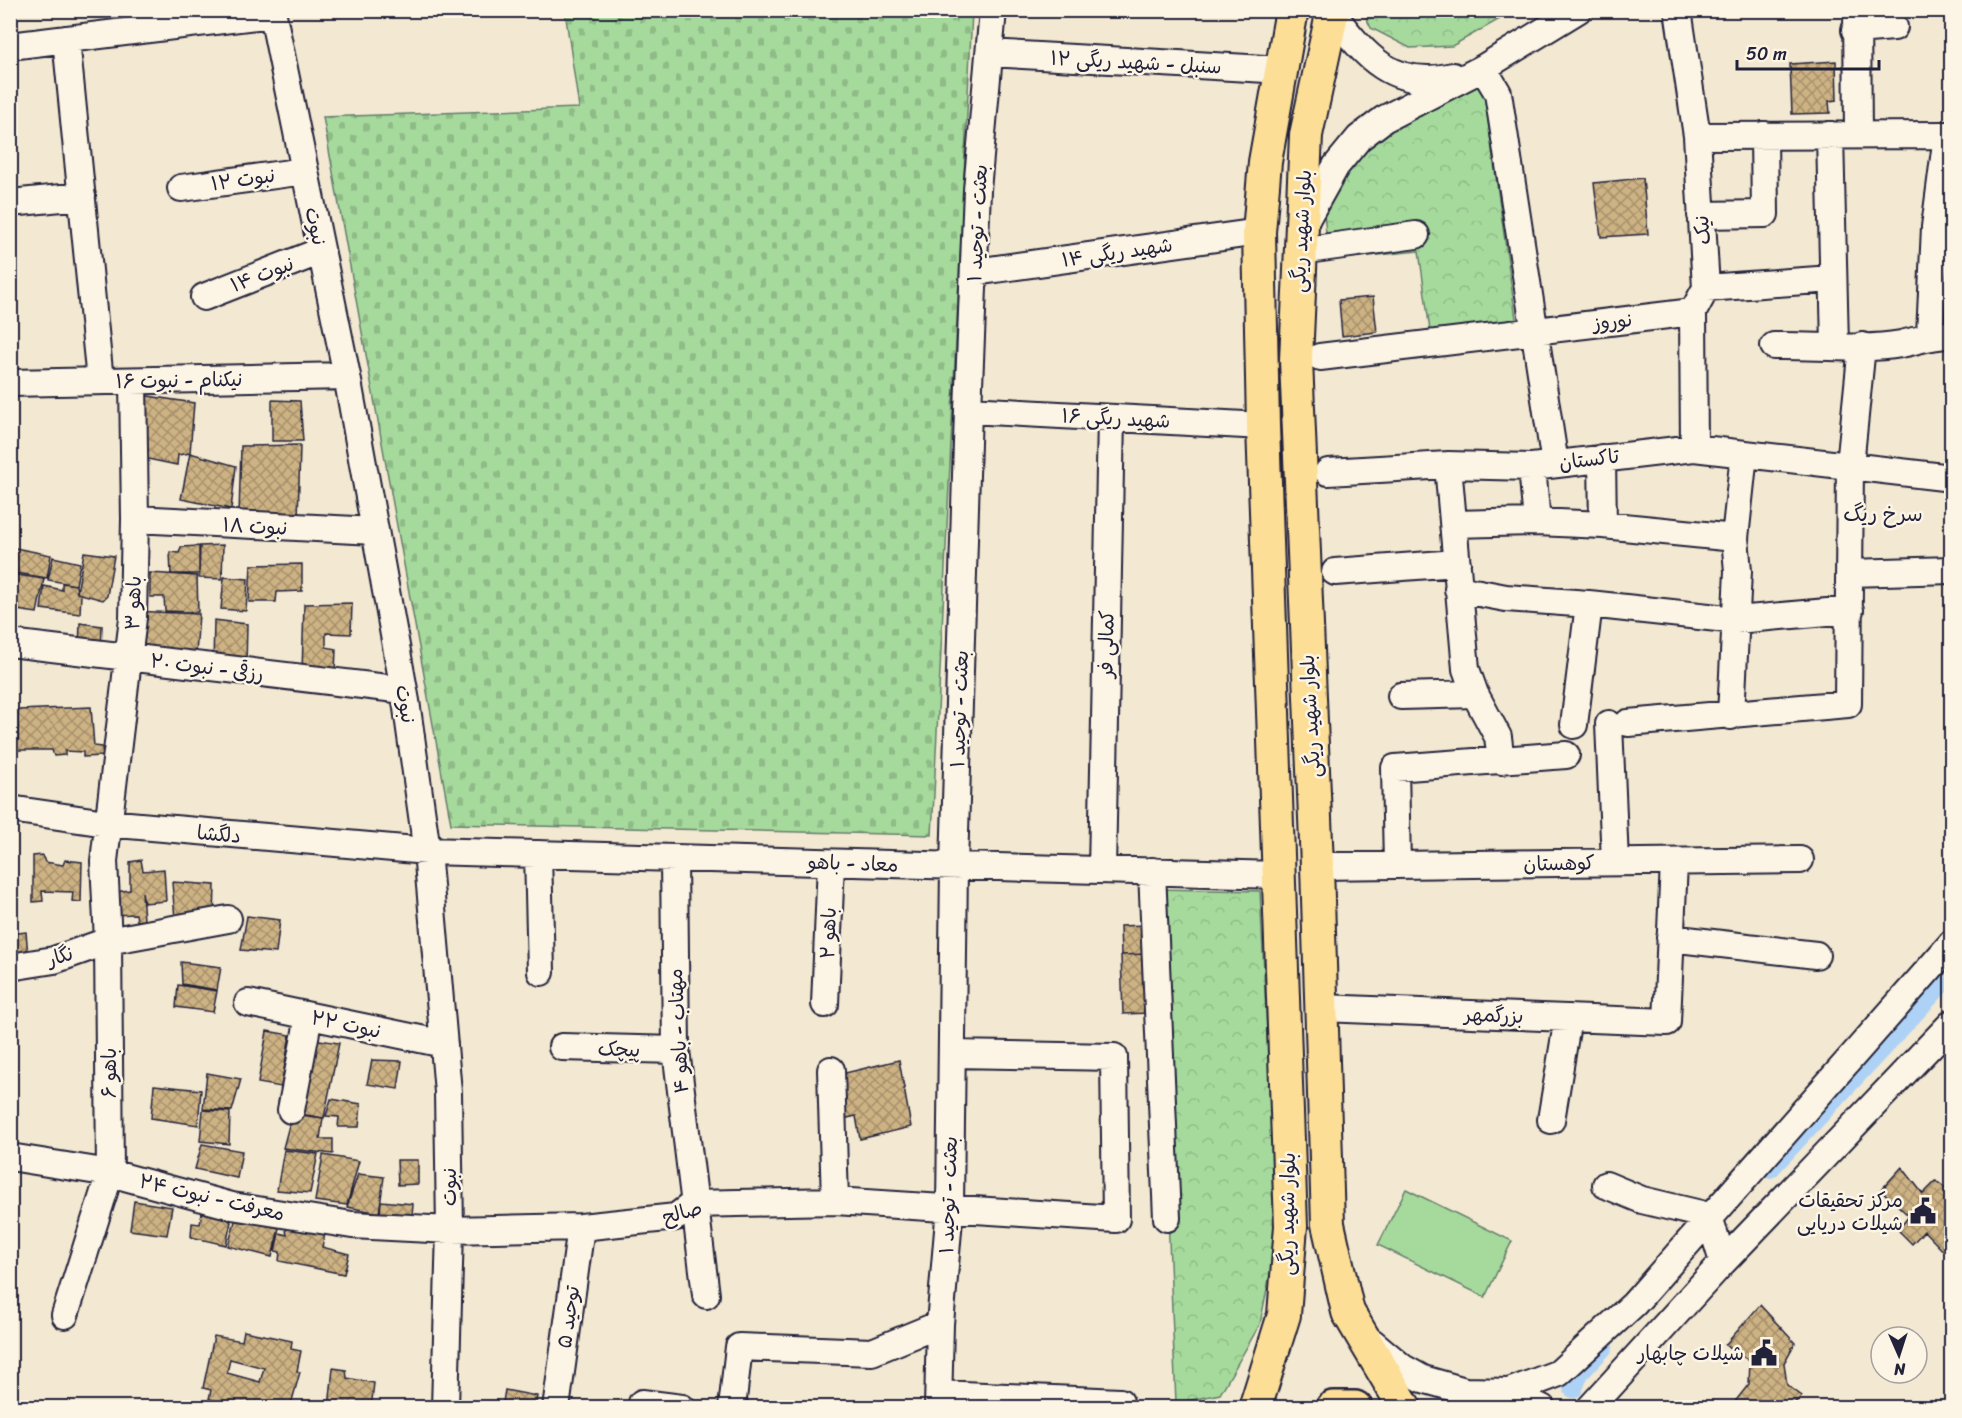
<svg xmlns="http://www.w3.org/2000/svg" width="1962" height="1418" font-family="Sriracha,'Playpen Sans Arabic',sans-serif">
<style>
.forest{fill:url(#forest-crowns);stroke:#647e6c;stroke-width:1.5}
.cemetery{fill:url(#cemetery-stones);stroke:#647e6c;stroke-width:1.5}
.garden{fill:#a6da9c;stroke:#647e6c;stroke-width:1.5}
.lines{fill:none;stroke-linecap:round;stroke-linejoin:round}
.canal{stroke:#aed2f6;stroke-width:20}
.building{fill:url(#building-cross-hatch);stroke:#22223b;stroke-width:1.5;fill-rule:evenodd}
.minor-casing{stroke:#22223b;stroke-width:30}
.major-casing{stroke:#22223b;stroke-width:36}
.highway-casing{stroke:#22223b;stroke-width:38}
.minor{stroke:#fcf5e5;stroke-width:26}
.major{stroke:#fdde96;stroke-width:32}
.highway{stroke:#fdde96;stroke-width:33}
.labels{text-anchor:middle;stroke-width:5;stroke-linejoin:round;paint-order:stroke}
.street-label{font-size:20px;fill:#22223b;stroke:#fcf5e5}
.poi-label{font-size:20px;fill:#22223b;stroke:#fcf5e5;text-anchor:end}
.neighbourhood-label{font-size:21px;fill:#22223b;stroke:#fcf5e5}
</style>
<defs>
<pattern id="forest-crowns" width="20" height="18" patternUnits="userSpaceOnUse" patternTransform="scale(1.5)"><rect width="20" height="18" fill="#a6da9c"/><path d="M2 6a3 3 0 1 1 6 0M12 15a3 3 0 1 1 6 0" fill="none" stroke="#8fbb87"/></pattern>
<pattern id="cemetery-stones" width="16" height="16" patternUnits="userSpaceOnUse" patternTransform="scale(1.5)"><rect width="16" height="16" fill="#a6da9c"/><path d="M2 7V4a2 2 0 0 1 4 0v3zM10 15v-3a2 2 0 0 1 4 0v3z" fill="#8fbb87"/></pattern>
<pattern id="building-cross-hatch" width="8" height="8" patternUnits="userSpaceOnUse" patternTransform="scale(1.5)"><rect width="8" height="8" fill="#cdb283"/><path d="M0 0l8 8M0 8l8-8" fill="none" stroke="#a6906c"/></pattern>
</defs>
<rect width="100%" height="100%" fill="#f3e8d1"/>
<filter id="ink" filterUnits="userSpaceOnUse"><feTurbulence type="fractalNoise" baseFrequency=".0167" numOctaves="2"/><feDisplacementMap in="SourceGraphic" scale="12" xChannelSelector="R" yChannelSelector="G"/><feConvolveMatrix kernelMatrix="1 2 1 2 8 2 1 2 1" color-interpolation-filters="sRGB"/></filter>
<g filter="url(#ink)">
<path class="forest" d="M1363 11V10L1514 11 1452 46 1410 48 1371 28Z
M1477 86 1484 93 1517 326 1431 338 1419 251 1329 260 1324 214 1357 146 1465 87Z
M1154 889 1260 891 1276 1214 1273 1259 1260 1324 1220 1394 1176 1403Z"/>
<path class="cemetery" d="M565 11H972L932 835 451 824 323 117 579 108Z"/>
<path class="garden" d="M1406 1189 1512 1241 1485 1297 1378 1245Z"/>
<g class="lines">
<path class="canal" d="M1770 1168 1952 972
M1573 1388 1579 1373 1603 1347"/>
</g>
<path class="building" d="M1836 61 1837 100 1829 101 1830 113 1792 114 1790 64Z
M1643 178 1648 234 1601 237 1594 183Z
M1373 297 1377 332 1342 336 1339 300Z
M141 395 194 403 190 453 178 455 177 465 138 457Z
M272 400 300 401 303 441H272Z
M300 445 298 520 239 516 241 446Z
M190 453 236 466 231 509 181 499Z
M223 545 222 579 199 578 200 546Z
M199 546V574H171L170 552 179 553 181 547Z
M10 547 51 555 47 578 10 572Z
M84 552 114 556 107 596 103 600 77 593Z
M53 557 80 563 76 585 48 580Z
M302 564V591L277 592 276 602H249L251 565Z
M150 573 197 576 198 612 165 611 164 597H150Z
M10 574 44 579 37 613 10 609Z
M224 577 248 579 246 611 221 609Z
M62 583 76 585 77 593 81 594 80 614 41 609 44 586 62 590Z
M352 603 351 634 326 633V647L336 649 335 673H302L304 604Z
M133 611 199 614 196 654 134 651Z
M214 620 247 624 246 666 213 665Z
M80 623 102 626 101 649 79 647Z
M91 707 94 746 102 747 103 756 83 757V752L65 751V755L54 756 52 750H10V738L18 739V710Z
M42 855 45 862 63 865 65 860 82 862 81 902 72 901 73 892 42 891 43 901 33 902V856Z
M141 860 143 871 164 869 166 901 144 903 142 892 144 920 137 921 136 914 111 915 108 893 130 890V862Z
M172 882 215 885 214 918 175 919Z
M247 916 280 920 276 953 241 950Z
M1146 925 1147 954 1121 955 1120 926Z
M26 932 28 955 10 957V934Z
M1147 954 1149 1013 1123 1014 1121 955Z
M181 962 221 967 217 990 182 984Z
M178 985 217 991 213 1012 176 1007Z
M267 1031 290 1035 281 1087 258 1083Z
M307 1038 339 1043 324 1118 294 1113Z
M372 1060 402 1061 398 1089 367 1084Z
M899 1060 911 1127 860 1139 856 1116 843 1119 837 1075Z
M207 1073 241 1079 232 1111 203 1109Z
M154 1085 201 1090 198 1125 151 1118Z
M331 1099 361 1104 359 1127H338L339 1117 326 1116Z
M203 1110 230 1112 229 1144 200 1141Z
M292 1114 323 1118 320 1139H333V1154L283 1148Z
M202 1144 242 1151 237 1178 195 1169Z
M284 1150 318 1154 310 1193 277 1190Z
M323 1155 359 1161 347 1205 315 1201Z
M397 1160H418V1184L398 1185Z
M1902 1167 1923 1194 1936 1181 1947 1189 1952 1187V1260L1924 1231 1912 1244 1898 1230 1909 1216 1881 1190Z
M358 1174 384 1177 379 1213 347 1207Z
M134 1201 172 1207 167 1235 130 1230Z
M381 1201 413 1204 412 1217 380 1214Z
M214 1211 227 1212 226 1218 231 1222 226 1245 191 1237 192 1223 200 1224 202 1212 213 1214Z
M236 1218 279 1228 272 1257 228 1246Z
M285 1225 325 1234 322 1247 349 1254 344 1274 279 1261 280 1252 275 1251 279 1233 287 1235Z
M1760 1305 1795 1343 1784 1363 1787 1385 1802 1396 1789 1408H1730L1749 1384 1750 1361 1725 1345Z
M244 1331 292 1341 291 1349 301 1351 297 1371 300 1372 290 1408H247L209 1399 211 1390 203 1388 214 1336 242 1341ZM230 1359 264 1368 260 1382 227 1373Z
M333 1368 346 1370 347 1378 374 1383 371 1408H329Z
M505 1390 537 1396 535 1408H502Z"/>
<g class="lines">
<g class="minor-casing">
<path id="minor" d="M272 10 347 376 406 701 427 851 448 1092 450 1230 445 1408
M1678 10 1697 136 1706 288 1693 312 1694 448
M1857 10 1858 135
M1332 13C1366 57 1393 90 1453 76
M1855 30 1894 27
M66 39 100 381
M10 46 273 14
M989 53 1283 70
M1483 68 1498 93 1555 464
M1830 135 1835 345
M1697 136 1947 135 1935 227 1930 335
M181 188 305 171
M10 203 82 196
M1701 215 1765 214 1764 135
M1302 227 1336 166 1359 138 1384 119 1483 68 1578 10
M1300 251 1416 235
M975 272 1259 232
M1706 288 1832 279
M204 297 321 251
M1774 346C1815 345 1861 351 1901 344 1920 340 1931 335 1952 335
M1320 357 1693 312
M10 383 347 376
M968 410 1263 426
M1602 458 1603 525
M1448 465 1466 669 1475 694 1498 737 1501 761
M1532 467 1537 522
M1328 472 1448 465 1532 467 1694 448 1952 478
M135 519 375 531
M1454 524 1537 522 1603 525 1735 538
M1335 572 1457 563
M1850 573 1952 570
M1458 589 1506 598 1589 604 1736 620 1850 610
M10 643 404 690
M1401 696 1475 694
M1731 716 1738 571 1735 538 1744 454
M1628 723 1848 704 1850 465 1862 346
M1609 724 1615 862
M1574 725 1589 604
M10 809 106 823 427 851 1278 875
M538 854 541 972
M674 858 676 1050 706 1295
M1397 865 1395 768 1566 755
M1317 866 1800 860
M1102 870 1111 418
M1152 871 1167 1218
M1670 938 1816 955
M10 967 54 960 108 941 228 919
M248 1003 444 1044
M825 1004 831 863
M1322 1008 1667 1022 1674 862
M562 1047 676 1050
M831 1070 835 1201
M291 1110 309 1016
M1551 1120 1568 1018
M10 1157 110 1173 232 1206 352 1225 450 1230 581 1227 676 1217 693 1204 835 1201 1116 1219 1114 1057 952 1054
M1606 1185 1642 1200 1709 1216 1723 1262
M65 1315 110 1173 108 941 104 861 133 618 135 519 133 381
M1372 1342 1403 1368 1423 1379 1465 1391 1509 1392 1542 1408
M939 1394 1120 1402
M556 1408 581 1227
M642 1408V1403L682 1408
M732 1408 739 1347 872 1352 940 1324
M938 1408 940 1324 950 1207 954 866 968 410 977 190 993 10
M1483 1408 1509 1392 1559 1373 1634 1304 1952 943
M1590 1408 1723 1262 1952 1023"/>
</g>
<g class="major-casing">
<path id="major" d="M1333 10 1306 135 1296 360 1317 866 1328 1224 1348 1312 1405 1408
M1255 1408 1284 1315 1291 1226 1263 426 1259 232 1265 162 1292 10"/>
</g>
<g class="highway-casing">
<path id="highway" d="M1333 1408H1355"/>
</g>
<use href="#minor" class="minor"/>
<use href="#major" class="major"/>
<use href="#highway" class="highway"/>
</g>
</g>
<defs>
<g id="civic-bare" transform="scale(2.07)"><path d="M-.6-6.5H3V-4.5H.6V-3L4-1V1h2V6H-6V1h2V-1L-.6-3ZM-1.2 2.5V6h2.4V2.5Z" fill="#22223b" stroke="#fcf5e5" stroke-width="2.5" paint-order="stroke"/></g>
</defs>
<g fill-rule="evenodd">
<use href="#civic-bare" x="1923" y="1211"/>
<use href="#civic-bare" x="1764" y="1353"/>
</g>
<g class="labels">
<g class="street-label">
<text transform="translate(1136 62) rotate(3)" y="7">سنبل - شهید ریگی ۱۲</text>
<text transform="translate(243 179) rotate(-8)" y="7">نبوت ۱۲</text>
<text transform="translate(977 223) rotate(-87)" y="7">بعثت - توحید ۱</text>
<text transform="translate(316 226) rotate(78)" y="7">نبوت</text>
<text transform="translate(1702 230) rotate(-94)" y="7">نیک</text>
<text transform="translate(1301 231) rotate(-87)" y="7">بلوار شهید ریگی</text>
<text transform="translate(1117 252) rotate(-8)" y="7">شهید ریگی ۱۴</text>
<text transform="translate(262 274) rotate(-21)" y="7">نبوت ۱۴</text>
<text transform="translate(1613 321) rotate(-6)" y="7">نوروز</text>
<text transform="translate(179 380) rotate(-1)" y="7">نیکنام - نبوت ۱۶</text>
<text transform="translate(1116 418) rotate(3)" y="7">شهید ریگی ۱۶</text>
<text transform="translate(1589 459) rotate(-7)" y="7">تاکستان</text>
<text transform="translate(255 526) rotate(3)" y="7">نبوت ۱۸</text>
<text transform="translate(133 603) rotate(-88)" y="7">باهو ۳</text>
<text transform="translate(1106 644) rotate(-89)" y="7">کمالی فر</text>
<text transform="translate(207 667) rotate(7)" y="7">رزقی - نبوت ۲۰</text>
<text transform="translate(406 704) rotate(81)" y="7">نبوت</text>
<text transform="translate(959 709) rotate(-88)" y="7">بعثت - توحید ۱</text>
<text transform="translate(1310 716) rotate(-93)" y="7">بلوار شهید ریگی</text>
<text transform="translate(219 834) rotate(5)" y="7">دلگشا</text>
<text transform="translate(853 863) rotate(2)" y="7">معاد - باهو</text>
<text transform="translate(1559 863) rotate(-1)" y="7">کوهستان</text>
<text transform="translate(828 933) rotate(-88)" y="7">باهو ۲</text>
<text transform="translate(60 956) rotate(-16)" y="7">نگار</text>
<text transform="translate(1494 1015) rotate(2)" y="7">بزرگمهر</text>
<text transform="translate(346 1024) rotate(12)" y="7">نبوت ۲۲</text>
<text transform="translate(678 1031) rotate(-93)" y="7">مهتاب - باهو ۴</text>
<text transform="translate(619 1049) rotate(2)" y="7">پیچک</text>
<text transform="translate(109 1073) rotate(-90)" y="7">باهو ۶</text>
<text transform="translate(449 1187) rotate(-90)" y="7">نبوت</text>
<text transform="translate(948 1195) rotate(-88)" y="7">بعثت - توحید ۱</text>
<text transform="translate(212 1197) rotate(13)" y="7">معرفت - نبوت ۲۴</text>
<text transform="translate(682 1212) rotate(-16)" y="7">صالح</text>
<text transform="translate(1287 1214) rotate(-89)" y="7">بلوار شهید ریگی</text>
<text transform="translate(568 1317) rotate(-82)" y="7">توحید ۵</text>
</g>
<g class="poi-label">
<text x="1903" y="1207">مرکز تحقیقات<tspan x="1903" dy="23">شیلات دریایی</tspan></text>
<text x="1744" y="1360">شیلات چابهار</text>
</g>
<g class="neighbourhood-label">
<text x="1883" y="521">سرخ ریگ</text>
</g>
</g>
<rect width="1962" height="1418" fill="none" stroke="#fcf5e5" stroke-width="36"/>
<rect x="18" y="18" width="1926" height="1382" fill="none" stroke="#22223b" stroke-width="2" filter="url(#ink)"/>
<g transform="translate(1899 1355) rotate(177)"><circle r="28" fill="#fcf5e5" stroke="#a5a1a1" stroke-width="1.5"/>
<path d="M0-4.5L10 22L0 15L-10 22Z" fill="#22223b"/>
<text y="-9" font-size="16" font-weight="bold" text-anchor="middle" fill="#22223b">N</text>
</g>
<path d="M1737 60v9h142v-9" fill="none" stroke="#22223b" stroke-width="3"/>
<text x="1746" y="60" font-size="18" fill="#22223b" stroke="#fcf5e5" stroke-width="4.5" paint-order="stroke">50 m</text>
</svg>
